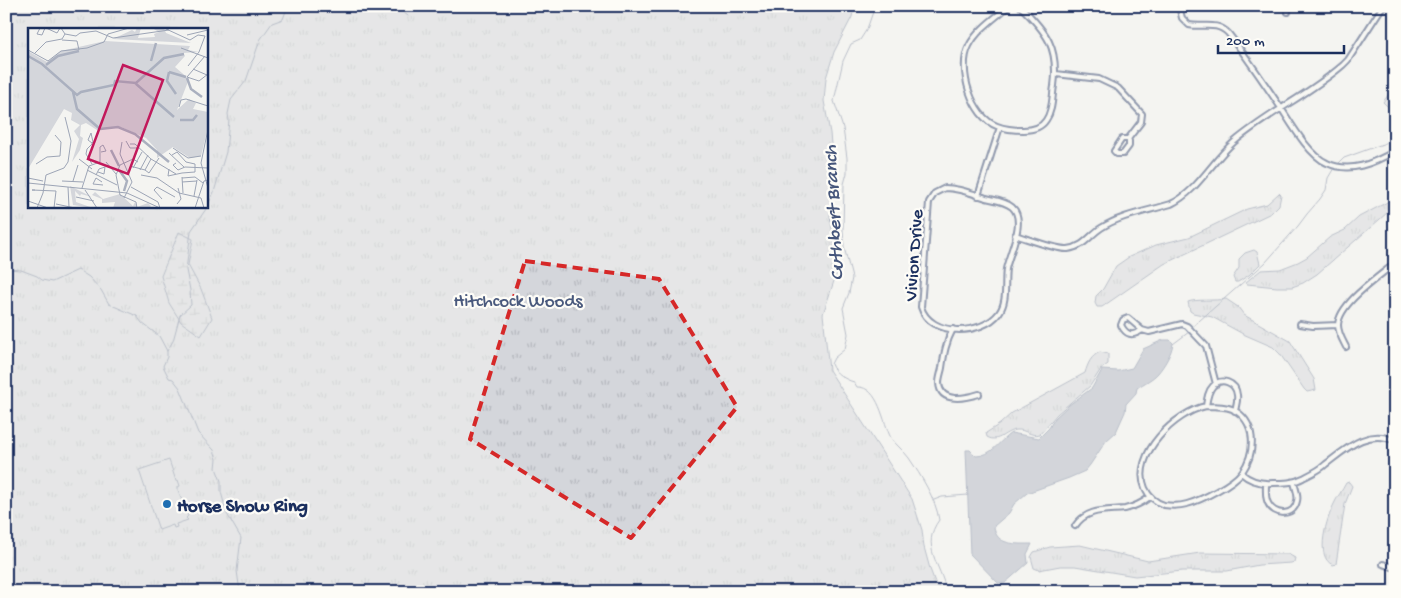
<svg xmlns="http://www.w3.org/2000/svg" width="1401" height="598" font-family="'Gochi Hand',sans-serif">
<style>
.grass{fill:url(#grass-tufts);stroke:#78829c;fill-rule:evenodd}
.wetland{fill:url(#wetland-marsh);stroke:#78829c}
.pitch{fill:#d4d6db;stroke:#78829c}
.water{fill:#aab0bf;stroke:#717c98}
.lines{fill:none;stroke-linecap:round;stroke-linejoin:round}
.stream{stroke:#717c98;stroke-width:1}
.street-casing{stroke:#1b2f5e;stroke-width:8}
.street{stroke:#fdfcf7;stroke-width:4}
.marked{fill:none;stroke:#d62828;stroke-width:4;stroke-dasharray:10 6;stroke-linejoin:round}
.poi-dot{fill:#1f6fb2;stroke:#fdfcf7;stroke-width:2}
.labels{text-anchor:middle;stroke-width:4.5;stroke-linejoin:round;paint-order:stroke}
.street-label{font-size:19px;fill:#1b2f5e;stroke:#fdfcf7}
.park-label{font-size:19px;fill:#49597d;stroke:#fdfcf7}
.poi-label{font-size:19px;font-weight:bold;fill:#1b2f5e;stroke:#fdfcf7;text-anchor:start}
.water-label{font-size:20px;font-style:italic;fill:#46567b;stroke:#fdfcf7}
.inset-river{fill:none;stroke:#aab0bf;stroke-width:2.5}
.inset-road{fill:none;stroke:#9da5b6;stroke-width:1}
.view{fill:#c2185b;fill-opacity:0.15;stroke:#c2185b;stroke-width:2.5}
.inset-edge{fill:none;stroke:#1b2f5e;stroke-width:2.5}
</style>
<defs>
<pattern id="grass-tufts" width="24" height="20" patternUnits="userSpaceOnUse" patternTransform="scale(1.25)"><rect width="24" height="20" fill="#d4d6db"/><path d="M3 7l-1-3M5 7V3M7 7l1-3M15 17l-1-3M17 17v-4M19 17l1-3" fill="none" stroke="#b5b8be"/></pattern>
<pattern id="wetland-marsh" width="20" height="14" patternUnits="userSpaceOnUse" patternTransform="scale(1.25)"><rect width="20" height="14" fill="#d4d6db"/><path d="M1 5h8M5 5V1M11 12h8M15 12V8" fill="none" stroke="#b5b8be"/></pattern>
</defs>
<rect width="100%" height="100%" fill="#f4f4f1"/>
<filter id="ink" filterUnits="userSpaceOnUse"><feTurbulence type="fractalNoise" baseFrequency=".02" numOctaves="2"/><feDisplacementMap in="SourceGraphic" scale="10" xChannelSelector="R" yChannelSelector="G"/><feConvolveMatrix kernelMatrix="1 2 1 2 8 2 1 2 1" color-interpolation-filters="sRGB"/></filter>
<g filter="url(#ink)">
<path class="grass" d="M6 6H854L852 17 834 52 826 78 824 101 830 133 833 168 830 216 838 269 823 314 829 370 912 499 922 530 924 547 930 569 936 585 945 592H6ZM29 29H206V206H29Z
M1395 86V101L1391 106 1388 107 1383 102Z
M1279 193 1281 195 1279 205 1271 213 1164 264 1102 307H1097L1095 303 1096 296 1103 289 1116 266 1129 257 1156 245 1189 237 1247 209 1267 204Z
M1395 198V206L1317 274 1303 283 1292 287H1277L1247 284 1246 282 1261 270 1280 269 1298 262 1307 257 1330 237 1345 230 1359 217Z
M1254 250 1257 252 1260 264 1249 275 1238 282H1235L1233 277 1239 268V259L1245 253Z
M1226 299 1238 307 1244 315 1290 341 1314 379 1316 390 1307 392 1304 389 1280 354 1273 347 1243 334 1212 317 1193 313 1190 311 1188 302C1195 299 1215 301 1226 299Z
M1100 352 1108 354V364L1101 369 1090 386 1057 414 1040 434C1031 437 1025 429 1017 430 1005 430 999 444 987 437L986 433 1000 424 1012 413 1085 373C1088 363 1091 356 1100 352Z
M1349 482 1352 486 1345 504 1336 564 1333 565C1314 557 1327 518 1334 504 1337 497 1342 491 1346 483Z
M1080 545 1148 561 1200 553 1288 554 1295 558 1294 562 1291 563 1259 565 1227 571H1182L1135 576 1075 566H1060L1039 570 1034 568 1031 557 1034 552 1050 547Z"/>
<path class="wetland" d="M179 232 193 239 188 265 201 289 212 318 201 336 181 322 169 303 161 276Z"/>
<path class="pitch" d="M169 460 176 481 178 480 180 486 178 487V490L188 516 186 518 188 520 176 524 177 527 174 528 173 525 159 530 139 470Z"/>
<path class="water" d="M1163 340H1170L1173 343C1172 353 1164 366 1158 373 1153 379 1144 383 1137 388L1136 393 1126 404 1125 412 1116 432 1106 441 1090 465 1085 471 1069 478 1027 493 1014 504 1009 513 994 526C995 546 1017 544 1032 544L1027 554 1028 563 1005 583H998L970 554 966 450H970L976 456C992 456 999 441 1011 433L1039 438 1049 428 1055 418 1069 405 1092 388 1102 370 1118 371 1132 368 1143 349Z"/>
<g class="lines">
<path class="stream" d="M401 6 402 11 408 16
M875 6 867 29 860 40 851 44 843 61 834 101 843 128 847 158V173L844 184 843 230 844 247 852 278 849 293 843 308 848 334 845 349 834 358 831 364C834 373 846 380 854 382L857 387C879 386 883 423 891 438 896 445 904 451 909 458 921 476 936 499 939 520 920 546 941 565 946 590
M1337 165 1344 158 1391 141 1395 135
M6 269 21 270 37 276 42 280 52 282 78 270 89 277 101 290 109 304 137 316 142 323 159 336 167 351V357L163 366 169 378 173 379 180 388 198 433 214 450 217 459 216 468 221 481V492L227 514 241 538 237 571 240 592
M1191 328 1265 263 1298 226 1307 214 1320 199 1326 190 1328 178 1334 168
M1173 344 1189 332
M167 351 173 341 180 315 191 305 190 290 186 270 191 231 206 209 214 192 226 152 229 120 228 114 231 100 246 81 260 40 272 23 283 19 286 11 291 6
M934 500 942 497 968 495"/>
<g class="street-casing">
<path id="street" d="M1009 6C995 18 977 30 969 46 957 69 972 117 997 126 1005 129 1014 130 1023 130 1032 130 1041 128 1046 120 1053 110 1052 97 1054 86 1059 48 1047 32 1020 6
M1179 6 1182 18 1189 25C1203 28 1216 21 1228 33 1247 57 1264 83 1281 108 1292 125 1309 155 1327 163 1350 174 1374 163 1395 151
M1288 12 1289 6
M1056 74 1099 79 1118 88 1142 114 1141 122 1128 139H1122L1114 151 1117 154H1123L1129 146V141L1128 139
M945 188C959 188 974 194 986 198 994 200 1005 201 1012 207 1027 220 1009 253 1006 269 1004 283 1008 301 999 313 982 336 930 337 921 307L929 202 935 193Z
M978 196 1000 127
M1015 235C1028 239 1057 250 1068 249 1084 247 1089 236 1101 228 1121 215 1148 211 1171 204 1197 192 1212 161 1234 142 1268 113 1310 94 1343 65L1348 60 1383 6
M1128 318 1142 330C1132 337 1126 335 1121 325L1123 320Z
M1300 324 1313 326 1338 325
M953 329C946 342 944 354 942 368 941 373 939 378 939 383 940 404 966 398 979 394
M1142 330 1149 332 1182 324 1187 326 1206 346 1216 384
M1346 347C1343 341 1338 333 1338 325 1339 303 1379 277 1395 263
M1206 406C1215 406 1224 406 1232 409 1257 421 1256 452 1242 472 1233 484 1202 500 1187 504 1180 506 1172 506 1164 505 1155 502 1149 497 1145 488 1131 455 1176 412 1206 406Z
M1206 406C1207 399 1208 391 1213 386 1221 377 1236 382 1237 395 1238 400 1236 406 1235 411
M1241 473C1250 481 1260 484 1273 483 1283 483 1294 483 1303 478 1311 474 1320 470 1326 464 1347 448 1368 428 1395 441
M1266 484C1266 490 1265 497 1268 503 1274 516 1294 517 1297 501 1299 495 1295 488 1294 482
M1075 526C1087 508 1106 511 1125 509 1134 507 1142 503 1150 497
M1383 564 1395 568"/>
</g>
<use href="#street" class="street"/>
</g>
</g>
<path d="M0 0H1401V598H0ZM525 261 659 279 737 407 631 538 470 439Z" fill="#f4f4f1" fill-opacity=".55" fill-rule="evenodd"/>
<path class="marked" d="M525 261 659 279 737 407 631 538 470 439Z"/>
<circle class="poi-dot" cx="167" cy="504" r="5"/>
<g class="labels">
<g class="street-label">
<text transform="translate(912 255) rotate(-86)" y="7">Vivion Drive</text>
</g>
<g class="park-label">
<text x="518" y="306">Hitchcock Woods</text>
</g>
<g class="poi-label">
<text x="177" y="511">Horse Show Ring</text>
</g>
<g class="water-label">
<text transform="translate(832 213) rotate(-93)" y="7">Cuthbert Branch</text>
</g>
</g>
<g transform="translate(28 28)">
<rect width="180" height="180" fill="#f4f4f1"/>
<path d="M109 0H113L110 10 127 9 126 6 131 4 124 0H136L138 5 163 15 85 11 104 2 107 4ZM77 13 162 18 160 22 171 24 155 25 157 28 147 39 161 51 149 82 161 71 168 75 165 81 180 84V99L173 128 162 130 145 119 129 130V122L118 110 93 99 69 102 58 95 53 97 52 108 55 110 52 122 44 134 51 111 46 103 52 97 43 92 44 85 36 81 0 141V23L19 34 33 23ZM42 158 64 169 53 166 52 168 47 163 48 174 65 180 45 177ZM67 164 75 171 92 166 105 178 107 174 109 179 120 175 123 178 121 180H85L87 174 74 175V171L64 167Z" fill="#d4d6db"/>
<path d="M3 27 17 35 24 33 23 43 34 53 13 45 14 39 4 31Z" fill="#d4d6db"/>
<path class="inset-river" d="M0 28 14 36 49 67 53 64 86 57 87 53 108 55 136 30 156 26M123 33 128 15M18 37 30 28 51 23M141 44 139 53 148 66M141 44 158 49M159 50 163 61 174 69M107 55 146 89M45 64 49 81 72 101M152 92H165L169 87M72 101 90 99 107 106 141 134M83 122 91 138M91 142 99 153 96 163"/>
<path class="inset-road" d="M12 0 9 6 14 7 17 0M18 0 29 5 32 0M33 0 37 6 48 8 52 5M136 0 162 12 170 7M52 5 68 3 85 10 141 2M159 7 180 2M34 12 49 13 51 22M153 20 180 30M0 22 20 33 33 23 59 20 76 14 80 6 101 0M7 25 18 14 34 11 37 6M177 28 159 49 171 53 180 46M160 38 171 24 177 8 170 7M165 41 179 47M151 79 153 72 158 71 180 78M180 101 173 135 180 160M98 113 102 120H110M94 114 92 126 104 154 96 170M102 116H107L123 131 148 146M145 120 160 130 173 128M141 125 156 139M144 127 149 124 158 134 167 136V144L154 145M51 131 64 141M123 131 117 142 121 145 131 130M78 134 88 146M148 135 145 137 150 142 157 139 180 140M8 136 19 129 32 128 33 114 27 107M64 136 58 126 59 121 64 116V115L65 114 63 105 60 112 64 115M102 138 117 142M105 140 114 124M141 141 140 148 154 145M59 142 89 157M112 142 120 127M68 147 71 141 77 139 76 146 70 144M113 147 129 150 151 165 173 170 176 180M154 149 155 165M0 150 15 153M154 150 167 149 175 155M34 153 55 154M45 153 50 137M74 154 68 150 65 156 75 157M154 154 169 153M0 155 99 165 132 180M40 159 41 179M103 159 130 174 132 180M54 160 61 138 72 134V119L75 117 78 123 73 124M7 162H4L28 163 26 180M57 162 69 180M166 168 169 152M48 169 66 173M134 171 126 162 129 159 147 169M0 173 20 180M28 176 47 180M149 176 153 171 150 160M9 180 15 165 18 147 36 140 40 134 43 113 37 89M109 180 108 174 92 167 88 147 92 137 105 131 110 134M167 180 176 153 180 152"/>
<path class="view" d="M95 37 135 52 100 146 60 131Z"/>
<rect width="180" height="180" class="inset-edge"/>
</g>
<rect width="1401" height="598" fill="none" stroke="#fdfcf7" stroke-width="25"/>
<rect x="12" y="12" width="1376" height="573" fill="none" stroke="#1b2f5e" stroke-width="2" filter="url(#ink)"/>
<path d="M1218 45v8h126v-8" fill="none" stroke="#1b2f5e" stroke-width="2.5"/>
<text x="1226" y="45" font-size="15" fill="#1b2f5e" stroke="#fdfcf7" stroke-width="4" paint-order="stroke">200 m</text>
</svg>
